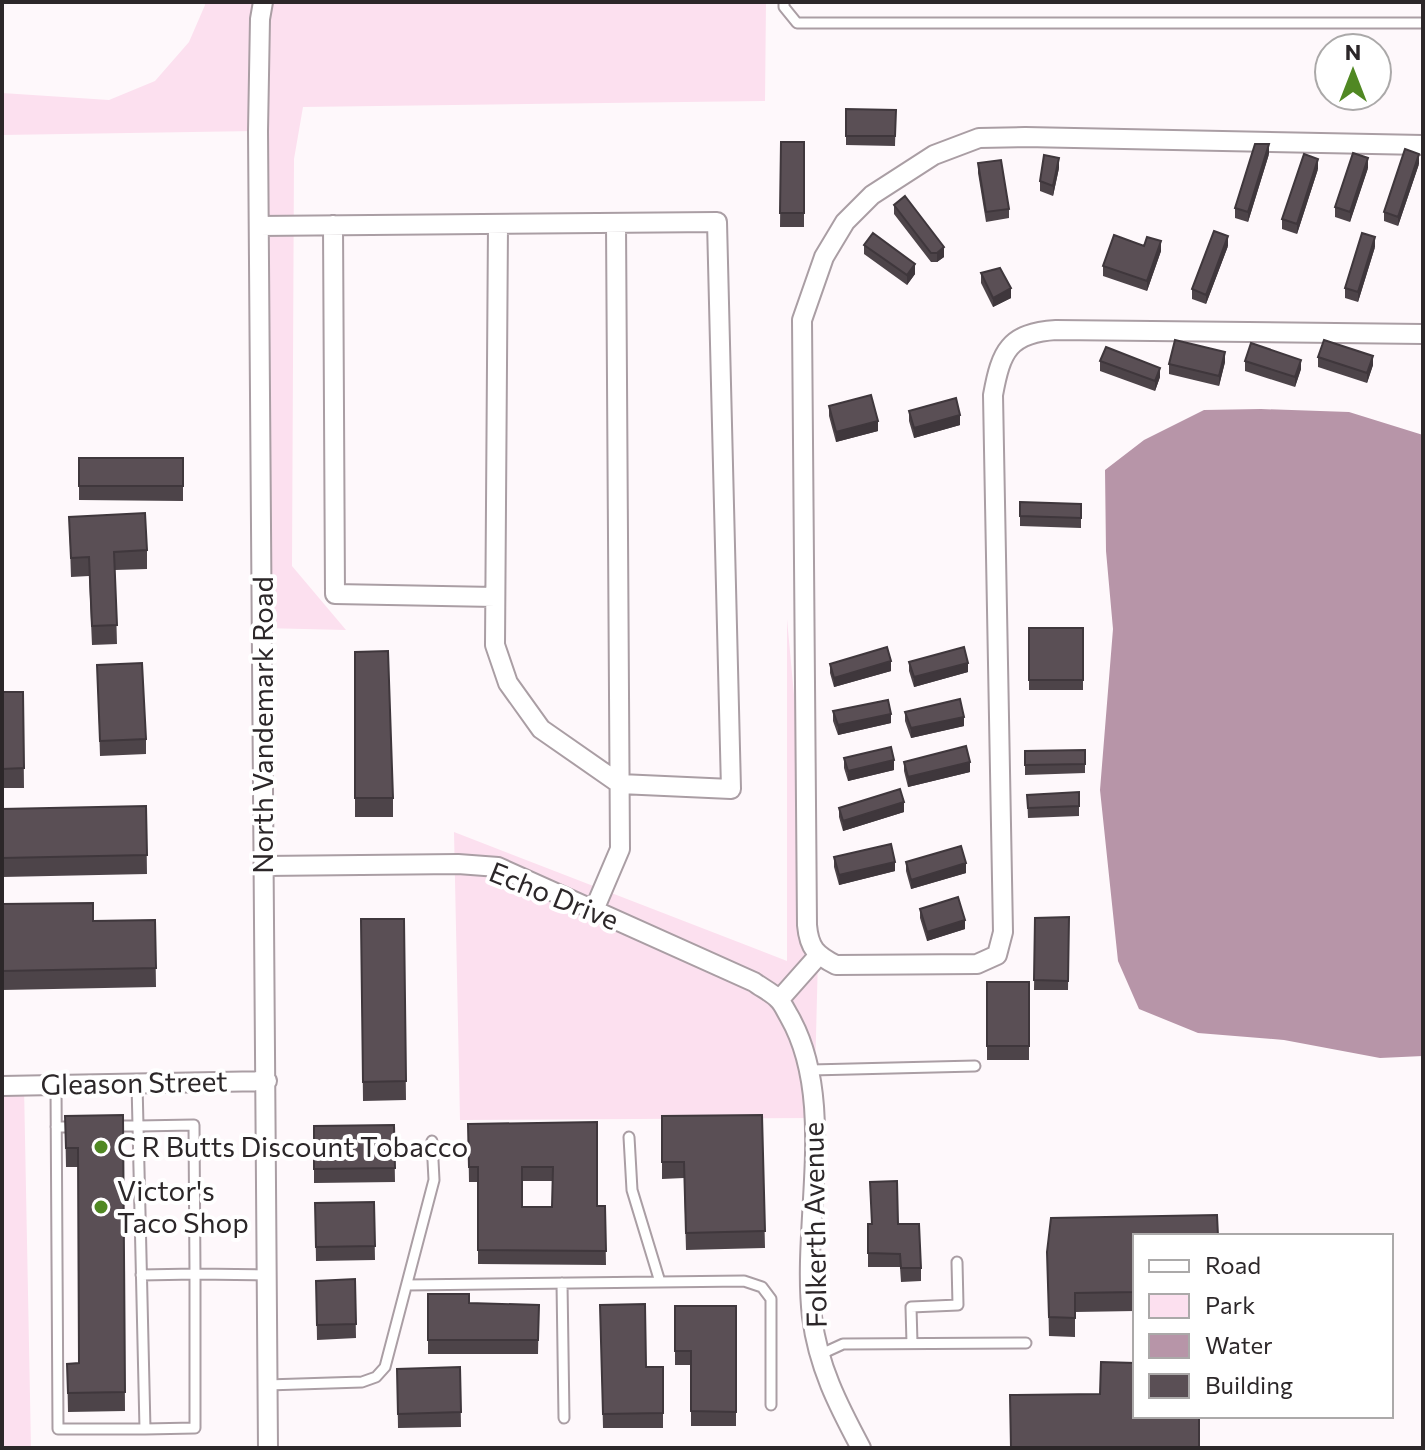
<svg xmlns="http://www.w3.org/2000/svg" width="1425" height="1450" font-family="Commissioner,sans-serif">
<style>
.green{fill:#fce0ef}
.water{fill:#b795a8}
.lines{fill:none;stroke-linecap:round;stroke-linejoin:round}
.service-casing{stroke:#aa9ea4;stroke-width:13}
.minor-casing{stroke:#aa9ea4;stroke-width:22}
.service{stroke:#fff;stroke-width:9}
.minor{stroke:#fff;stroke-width:18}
.wall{fill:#4d4449;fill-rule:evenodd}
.shaded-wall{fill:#3f373c}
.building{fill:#5a4f55;stroke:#3f373c;stroke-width:2;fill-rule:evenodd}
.poi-dot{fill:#508823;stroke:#fff;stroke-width:3}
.labels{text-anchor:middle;stroke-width:8;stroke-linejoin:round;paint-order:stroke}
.street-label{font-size:28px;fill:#2c2729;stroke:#fff}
.poi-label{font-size:28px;fill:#2c2729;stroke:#fff;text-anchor:start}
</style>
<rect width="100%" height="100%" fill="#fef8fb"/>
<path class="green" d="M204 2H766L765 101 303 107 294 159 292 566 346 630 262 628 258 131 2 135V93L109 100 155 81 189 42 205 5Z
M787 619 818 956 814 1118 460 1120 454 832 787 961Z
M2 1086H24L31 1448H2Z"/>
<path class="water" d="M1261 409 1349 412 1423 435V1056L1380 1058 1284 1040 1198 1033 1139 1009 1118 961 1100 790 1113 629 1106 551 1105 470 1144 440 1204 410Z"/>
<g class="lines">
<g class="service-casing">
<path id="service" d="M784 2V7L797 23H1423
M811 1070 975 1066
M137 1083 138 1126 194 1125 195 1274 267 1275
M56 1085 58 1429H145L138 1126H112
M56 1127H77
M629 1137 632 1190 660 1282
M141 1275 195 1274V1428L145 1429
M562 1283 564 1418
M407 1285 744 1281 762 1287 771 1299V1405
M912 1343 911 1307 958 1305 957 1262
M819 1355 843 1344 1026 1343
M267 1385 362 1382 376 1377 385 1367 434 1180 432 1141"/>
</g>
<g class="minor-casing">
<path id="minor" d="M263 2 260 19 258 131 268 1448
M1423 145 1025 137 979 138 934 155 872 195 845 222 824 257 802 320 807 925C809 948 816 955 836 965L977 964 997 955 1003 932 993 395C1001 351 1009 333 1056 330L1423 334
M333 225 335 594 495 597
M259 226 717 222 731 789 620 784 541 729 508 683 495 645 498 225
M264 866 458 864 498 867 754 982C762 988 773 993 779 1000 783 1004 786 1011 789 1016 838 1101 801 1222 812 1317 818 1366 838 1405 861 1448
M594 910 620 849 616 224
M779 1000 818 956
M2 1086 267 1081"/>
</g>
<use href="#service" class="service"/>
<use href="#minor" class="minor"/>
</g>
<path class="wall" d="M846 109 896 110 895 146 846 145Z
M781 142H804V227H780Z
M1269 154 1248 222 1235 218V208Z
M978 163 1009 209V218L986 222 978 173Z
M1419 164 1398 226 1384 221V212Z
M1059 168 1053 196 1040 191V181Z
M1368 168 1350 222 1335 217V207Z
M1318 169 1297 234 1282 229V219Z
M894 205 944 257 937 262H931L894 214Z
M864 245 915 274 907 285 864 254Z
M1228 246 1206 304 1192 299V289Z
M1375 247 1358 302 1345 298V288Z
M1161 251 1147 291 1103 276V266Z
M981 273 1011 298 993 307 981 283Z
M1318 357 1373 365 1367 383 1318 367Z
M1100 361 1160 377 1155 391 1100 371Z
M1245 361 1301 369 1295 387 1245 371Z
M1225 362 1219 386 1169 374V364Z
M829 406 878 431 836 442 829 416Z
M909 411 960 425 914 438 909 421Z
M79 458H183V501L79 500Z
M1020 502 1081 504V528L1020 526Z
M69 517 147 550V569L115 570 117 644 92 645 89 576 71 577Z
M1029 628H1083V690H1029Z
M355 652 393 798V817H355Z
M909 662 968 672 914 687 909 671Z
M830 664 891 671 834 687 830 673Z
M97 665 146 739V754L100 756Z
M2 692H23L24 788H2Z
M833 711 891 723 838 735 833 721Z
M905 712 964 726 911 738 905 721Z
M1085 750V773L1025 775V751Z
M844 758 894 770 848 781 844 768Z
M904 762 970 772 908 787 904 771Z
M1079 792V816L1028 818 1027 795Z
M146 806 147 874 2 877V809Z
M839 808 904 812 843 831 839 817Z
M834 857 895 871 839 885 834 867Z
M906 862 966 873 911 889 906 871Z
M2 904 93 921 155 920 156 987 2 990Z
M920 909 965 929 927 941 920 918Z
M1069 917 1068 990H1034L1035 918Z
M361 919H404L406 1100 363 1101Z
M987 982H1029V1060H987Z
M123 1115 125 1411 68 1412 67 1364 79 1363 78 1167H66L65 1116Z
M762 1115 765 1248 686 1250 684 1178 662 1179V1116Z
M597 1122V1206H605L606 1265 478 1264V1182H469L468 1124ZM522 1181H553L552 1207H522Z
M394 1125 395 1182 314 1183V1126Z
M374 1202 375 1260 316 1261 315 1203Z
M868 1224H898L921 1268V1281L901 1282 900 1267H868Z
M1135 1236V1311L1075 1312V1337L1049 1336 1047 1252Z
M355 1279 356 1338 317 1340 316 1281Z
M428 1294 469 1303 539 1305 538 1354H428Z
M600 1305 646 1367H663V1428H603Z
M675 1306H736V1426H691V1365H675Z
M460 1367 461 1427 398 1428 397 1369Z"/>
<path class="shaded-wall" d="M1269 144V154L1248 222V212Z
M1419 154V164L1398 226V217Z
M1059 158V168L1053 196V186Z
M1368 158V168L1350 222V212Z
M1318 159V169L1297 234V224Z
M1228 236V246L1206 304V295Z
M1375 237V247L1358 302V292Z
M1161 241V251L1147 291V281Z
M944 247V257L937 262V253Z
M915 264V274L907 285V275Z
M1011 288V298L993 307V298Z
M1225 352V362L1219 386V376Z
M1373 356V365L1367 383V373Z
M1301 360V369L1295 387V377Z
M1160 368V377L1155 391V381Z
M960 415V425L914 438V428Z
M878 421V431L836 442V432Z
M891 661V671L834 687V678Z
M968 663V672L914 687V677Z
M891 714V723L838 735V725Z
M964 717V726L911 738V728Z
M894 760V770L848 781V771Z
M970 762V772L908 787V777Z
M904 802V812L843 831V821Z
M895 862V871L839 885V875Z
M966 863V873L911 889V880Z
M965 920V929L927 941V932Z"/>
<path class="building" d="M846 109 896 110 895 136H846Z
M781 142H804V213H780Z
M1255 144H1269L1248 212 1235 208Z
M1405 149 1419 154 1398 217 1384 212Z
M1353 153 1368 158 1350 212 1335 207Z
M1304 154 1318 159 1297 224 1282 219Z
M1044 155 1059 158 1053 186 1040 181Z
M1001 160 1009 209 986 212 978 163Z
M905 196 944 247 937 253H931L894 205Z
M1214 231 1228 236 1206 295 1192 289Z
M873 233 915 264 907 275 864 245Z
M1362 233 1375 237 1358 292 1345 288Z
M1114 235 1144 246 1147 237 1161 241 1147 281 1103 266Z
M1000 268 1011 288 993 298 981 273Z
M1175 340 1225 352 1219 376 1169 364Z
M1324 340 1373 356 1367 373 1318 357Z
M1251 343 1301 360 1295 377 1245 361Z
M1106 347 1160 368 1155 381 1100 361Z
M871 395 878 421 836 432 829 406Z
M956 398 960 415 914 428 909 411Z
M79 458H183V486H79Z
M1020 502 1081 504V518L1020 516Z
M145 513 147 550 114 552 117 625 92 626 89 557 71 558 69 517Z
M1029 628H1083V680H1029Z
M887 647 891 661 834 678 830 664Z
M964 647 968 663 914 677 909 662Z
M388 651 393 798H355V652Z
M142 663 146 739 100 741 97 665Z
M2 692H23L24 768 2 769Z
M960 699 964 717 911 728 905 712Z
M888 700 891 714 838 725 833 711Z
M966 746 970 762 908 777 904 762Z
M891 747 894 760 848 771 844 758Z
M1085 750V764L1025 765V751Z
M900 789 904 802 843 821 839 808Z
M1079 792V806L1028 808 1027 795Z
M146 806 147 855 2 858V809Z
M891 844 895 862 839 875 834 857Z
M961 846 966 863 911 880 906 862Z
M958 897 965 920 927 932 920 909Z
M93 903V921L155 920 156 968 2 971V904Z
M1069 917 1068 981 1034 980 1035 918Z
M361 919H404L406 1081 363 1082Z
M987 982H1029V1046H987Z
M123 1115 125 1392 68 1393 67 1364 79 1363 78 1148H66L65 1116Z
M762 1115 765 1231 686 1233 684 1162H662V1116Z
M597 1122V1206H605L606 1251 478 1250V1167H469L468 1124ZM522 1167H553L552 1207H522Z
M394 1125 395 1168 314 1169V1126Z
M897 1181 898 1224H919L921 1268H901L900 1254 868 1253V1224H872L870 1182Z
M374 1202 375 1246 316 1247 315 1203Z
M1217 1215 1218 1236H1135V1292L1075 1293V1318L1049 1317 1047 1252 1051 1218Z
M355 1279 356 1324 317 1325 316 1281Z
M428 1294H469V1303L539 1305 538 1340H428Z
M645 1304 646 1367H663V1413L603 1414 600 1305Z
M675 1306H736V1412L691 1411V1351H675Z
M1101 1362 1135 1363V1416H1199V1447L1011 1448 1010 1395 1100 1394Z
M460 1367 461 1412 398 1414 397 1369Z"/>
<g class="poi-dot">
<circle cx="101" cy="1147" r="8"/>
<circle cx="101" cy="1207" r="8"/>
</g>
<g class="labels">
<g class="street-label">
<text transform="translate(263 725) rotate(-90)" y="10">North Vandemark Road</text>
<text transform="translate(554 896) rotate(22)" y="10">Echo Drive</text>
<text transform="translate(134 1083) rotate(-1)" y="10">Gleason Street</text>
<text transform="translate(815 1225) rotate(-91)" y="10">Folkerth Avenue</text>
</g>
<g class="poi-label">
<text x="117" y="1157">C R Butts Discount Tobacco</text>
<text x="117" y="1201">Victor's<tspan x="117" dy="32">Taco Shop</tspan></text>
</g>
</g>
<rect width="1425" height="1450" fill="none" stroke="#2c2729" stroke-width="8"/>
<rect x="1133" y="1234" width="260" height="184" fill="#ffffff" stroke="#aba9a9" stroke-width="2"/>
<rect x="1149" y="1260" width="40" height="12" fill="#ffffff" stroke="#aba9a9" stroke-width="2"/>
<text x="1205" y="1274" font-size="24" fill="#2c2729">Road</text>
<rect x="1149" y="1294" width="40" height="24" fill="#fce0ef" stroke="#aba9a9" stroke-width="2"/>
<text x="1205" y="1314" font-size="24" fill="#2c2729">Park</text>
<rect x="1149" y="1334" width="40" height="24" fill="#b795a8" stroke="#aba9a9" stroke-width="2"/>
<text x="1205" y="1354" font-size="24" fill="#2c2729">Water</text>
<rect x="1149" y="1374" width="40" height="24" fill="#5a4f55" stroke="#aba9a9" stroke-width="2"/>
<text x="1205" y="1394" font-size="24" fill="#2c2729">Building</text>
<g transform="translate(1353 72)"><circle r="38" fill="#ffffff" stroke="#aba9a9" stroke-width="2"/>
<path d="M0-6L14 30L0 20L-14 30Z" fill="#508823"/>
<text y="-12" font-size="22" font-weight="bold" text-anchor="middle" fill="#2c2729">N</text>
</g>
</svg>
